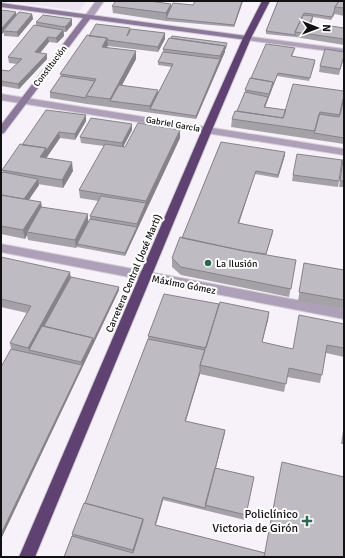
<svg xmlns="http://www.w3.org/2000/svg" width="345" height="558" font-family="Signika,sans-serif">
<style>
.built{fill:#ede4f2}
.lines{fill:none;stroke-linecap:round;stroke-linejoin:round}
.street-casing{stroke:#d2ced5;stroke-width:2}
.secondary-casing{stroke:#d2ced5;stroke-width:2}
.highway-casing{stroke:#d2ced5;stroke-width:2}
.street{fill:#aea0b8;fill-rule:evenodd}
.secondary{fill:#8c789a;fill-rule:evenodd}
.highway{fill:#5f4271;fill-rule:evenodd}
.wall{fill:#a4a1a7}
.shaded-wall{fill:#868388}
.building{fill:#bfbbc2;stroke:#868388}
.poi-dot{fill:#2c6650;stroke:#fff;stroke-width:1.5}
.labels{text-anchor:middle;stroke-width:4;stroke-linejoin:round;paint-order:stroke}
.far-street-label{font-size:9px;fill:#111012;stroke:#fff}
.poi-label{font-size:10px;fill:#111012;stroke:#fff;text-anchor:start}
.street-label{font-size:10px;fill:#111012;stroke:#fff}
.near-poi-label{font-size:12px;fill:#111012;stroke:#fff;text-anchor:end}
</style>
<rect width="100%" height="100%" fill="#f7f2fa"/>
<path class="built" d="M4 1H87L79 11Z"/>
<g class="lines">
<g class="street-casing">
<path id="street" d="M96 1H104L92 18H86L85 16Z
M244 36 344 49V53L247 40 243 38Z
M1 94 344 149V155L1 100Z
M1 244 344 309V319L1 252Z"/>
</g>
<g class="secondary-casing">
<path id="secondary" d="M1 3 247 36 251 38 247 40 90 19 4 133 1 134V125L83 18 1 7Z"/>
</g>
<g class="highway-casing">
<path id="highway" d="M262 1H270L251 38 212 130 35 557H19L202 130 243 38Z"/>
</g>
<use href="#street" class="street"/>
<use href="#secondary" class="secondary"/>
<use href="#highway" class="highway"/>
</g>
<path class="wall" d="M116 1H153V2L171 4V8L193 5 243 1 234 27 166 21 113 13 112 6Z
M278 1H344V16L335 14 331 20 313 17 312 21 309 29 322 30 344 28V45L295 37 266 34V31Z
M1 12 16 15 32 14 33 19 18 37 4 36V32L1 35Z
M36 22 72 25 66 32H64V36L57 43 49 42 40 53 47 54V59L19 89 1 86V70L9 71 17 64 9 63 8 57 36 26Z
M130 28V31L165 33V39L158 52 108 46 107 47 136 59 122 85 158 93 172 67 158 65V62L163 52V49L227 46 196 119 87 104 50 98V92L61 76 60 74 89 36Z
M295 48 292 57 315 63 309 81 277 76 265 107 286 110 344 91V144L231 127 232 119 237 111 245 92V90L251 78Z
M344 52V57L339 75 319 72 320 66Z
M86 115V121L75 140 60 138 46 158 73 171 63 188 38 184 39 185 28 200 41 202 42 207 88 222 90 219V216L98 201 80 198 79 190 104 146 81 143 80 137 132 130 123 147H125L180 130V138L125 256 77 247V246L76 248 28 240 27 235 25 239 1 234V174L3 172 2 170 22 145Z
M221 142 285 155 278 178 255 174 239 223 273 233 266 255 296 260 289 297 181 275 172 267V258L182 238Z
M343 159H344V187H339Z
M293 175 339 181 338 187 292 181Z
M1 257 119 290 1 539 11 349 10 343 27 313 1 307Z
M304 263 344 270V309L298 301Z
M219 304 269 312 268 320 262 342 293 349 344 324V357L326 353 320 383 287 377 284 392 200 374 185 421 225 430 216 468 254 477 245 520 163 500 156 525 265 553 344 557H64L72 536V534L85 503 148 339V336Z
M344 424V444H341Z"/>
<path class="shaded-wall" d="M242 1H243L234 27V25Z
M171 4V11L166 18V21V13Z
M16 12 17 17 3 31 4 32 1 35V29Z
M32 14 33 19 18 37 17 32Z
M313 16 312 21 307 34V28Z
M72 19V25L66 32 65 27Z
M63 30 64 36 57 43 56 38Z
M165 33V39L158 52V47Z
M48 37 49 42 36 58 35 52Z
M107 38 108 45 102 54V47Z
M225 46V52L196 119V116L220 59V56Z
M136 51V59L113 102 110 101V99Z
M47 54V59L19 89 18 84Z
M278 73 277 76 264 110V107L268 97 269 94Z
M158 90V96L150 109V106Z
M86 115V121L75 140V134Z
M132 124V130L122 149V143Z
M180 130V138L137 230V224L146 203V201Z
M59 132 60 138 41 166 40 157 46 148Z
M285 152V155L278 178V175Z
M72 162 73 171 63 188 62 180Z
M256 171 255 174 238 226V223Z
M38 179 39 185 24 207 22 201Z
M41 202 42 211 27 232V235L25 239 23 230Z
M88 214V223L77 244V246L76 248 75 240Z
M137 227V230L125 256V253Z
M70 272 71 280 43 329 29 350 28 348Z
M119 287V290L82 368 81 362 93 338Z
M269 312 268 320 260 351 262 342Z
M82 365V368L1 539V534Z
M200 371V374L185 424V421Z
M225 430V433L206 505Z
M163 497V500L155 527V525Z
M143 519 144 524 133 556V550Z"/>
<path class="building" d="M116 1H149L171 4 166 13 112 6Z
M195 1H242L234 25 166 18 173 3 193 5Z
M278 1H339L335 7 334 12 332 17 304 13 295 32V35L266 31Z
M339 1H344V8L335 7Z
M3 10 16 12 1 29V12Z
M19 12 32 14 17 32 3 31Z
M43 15 72 19 65 27 36 22Z
M303 15 313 16 307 28 322 30 324 25 344 28V39L295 32Z
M96 24 130 28 127 36 131 29 165 33 158 47 108 40 107 38 89 36Z
M34 25 63 30 56 38 48 37 35 52 47 54 18 84 1 81V70L9 71 22 59 8 57Z
M87 35 107 38 102 47 136 51 110 99 86 96 96 79 60 74Z
M172 36 227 43 225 49V46L171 38Z
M169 38 225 46 220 56 163 49Z
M266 44 295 48 291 56 315 60 310 78 278 73 273 85V82L251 78Z
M325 49 344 52V56L340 69 320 66Z
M163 52 220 59 196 116 150 109 173 64 158 62Z
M61 76 95 81 86 96V98L50 92Z
M250 78 273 82 269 94 245 90Z
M293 84 344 91V97L340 115 320 112 315 131 232 119 235 111 283 118Z
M119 85 158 90 150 106 110 101Z
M245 92 268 97 264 107 286 110 283 118 237 111Z
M343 99H344V138L314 133 319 114 339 117Z
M46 110 86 115 75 134 59 132 46 151V148L22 145Z
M91 118 132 124 122 143 80 137Z
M138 123 180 130 146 201 79 190 105 144 125 147Z
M221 142 285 152 278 175 256 171 238 223 273 230 266 254 244 251 182 238Z
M20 144 46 148 40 157 72 162 62 180 2 170Z
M297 154 342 160 339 181 293 175Z
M343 159H344V181H340Z
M3 172 38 179 24 199 1 195V174Z
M1 195 41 202 23 230 1 226Z
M101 196 146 203 137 224 90 216Z
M41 207 88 214 75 240 27 232Z
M90 219 137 227 125 253 77 244Z
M180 237 244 251 296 260 291 289 181 267 172 258Z
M1 257 70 272 28 348 10 343 31 306 1 299Z
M304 263 344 270V300L299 292Z
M71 277 119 287 93 341V338L44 326Z
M164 294 219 304 206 348 148 336Z
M220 302 269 312 262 342 293 349 299 315 344 324V348L327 345 322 375 289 368 286 384 200 365Z
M42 326 93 338 81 362 29 350Z
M148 339 205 350 200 365V371L185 421 225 430 205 508 163 497 155 525 265 553 264 557H64L72 536 133 553 143 521V519L85 503Z
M11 349 82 365 1 534V367Z
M282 462 344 477V557H264Z
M215 468 254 477 246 515 205 505Z
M84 503 143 519 133 550 72 534Z"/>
<g class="poi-dot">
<circle cx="208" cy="263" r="4"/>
<path d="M305 515h4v4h4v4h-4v4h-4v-4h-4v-4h4z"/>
</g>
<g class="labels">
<g class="far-street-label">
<text transform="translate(50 66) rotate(-53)" y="3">Constitución</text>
<text transform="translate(173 124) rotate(10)" y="3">Gabriel García</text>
</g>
<g class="poi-label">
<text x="216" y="267">La Ilusión</text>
</g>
<g class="street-label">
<text transform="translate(133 273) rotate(-67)" y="4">Carretera Central (José Martí)</text>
<text transform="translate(184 284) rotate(11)" y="4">Máximo Gómez</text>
</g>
<g class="near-poi-label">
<text x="298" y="518">Policlínico<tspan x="298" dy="14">Victoria de Girón</tspan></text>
</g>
</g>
<rect width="345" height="558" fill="none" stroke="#111012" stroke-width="4"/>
<g transform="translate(317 28) rotate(91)" stroke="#ffffff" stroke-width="3" paint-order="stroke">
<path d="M0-3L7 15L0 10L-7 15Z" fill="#111012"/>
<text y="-6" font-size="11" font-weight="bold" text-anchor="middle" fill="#111012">N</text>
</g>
</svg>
